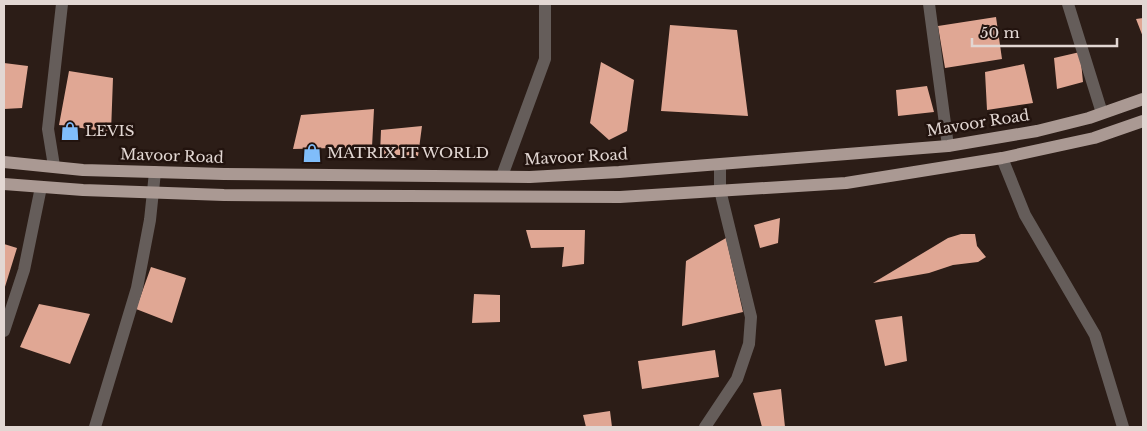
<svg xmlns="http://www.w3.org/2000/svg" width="1147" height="431" font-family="'Libre Baskerville',serif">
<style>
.building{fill:#e0a794}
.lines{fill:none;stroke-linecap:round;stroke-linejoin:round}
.minor{stroke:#655d5a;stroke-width:12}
.major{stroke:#aa9993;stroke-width:12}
.labels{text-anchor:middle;stroke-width:5;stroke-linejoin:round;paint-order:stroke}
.street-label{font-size:15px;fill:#e2d7d3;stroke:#22130e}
.poi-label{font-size:15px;fill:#e2d7d3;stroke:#22130e;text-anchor:start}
</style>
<rect width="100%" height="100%" fill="#2c1d17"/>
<path class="building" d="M996 17 1002 59 945 68 938 26Z
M1143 18V37L1136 19Z
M670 25 737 30 748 116 661 111Z
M1080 52 1083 82 1057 89 1054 58Z
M601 62 634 80 627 131 609 140 590 123Z
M4 63 28 66 22 108 4 109Z
M1024 64 1033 103 987 110 985 72Z
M69 71 113 78 111 132 59 125Z
M927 86 934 112 898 116 896 90Z
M374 109 372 147 293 149 301 115Z
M422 126 418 156 380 154 381 130Z
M780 218 778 243 760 248 754 225Z
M526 230H585L584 264 562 267 564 247 531 248Z
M961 234H975L977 246 986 257 978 262 953 265 929 273 873 283 948 238Z
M726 238 743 312 682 326 686 261Z
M4 244 17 248 4 290Z
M151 267 186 278 172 323 136 309Z
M474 294 500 295V322L472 323Z
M39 304 90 314 70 364 20 347Z
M902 316 907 361 885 366 875 320Z
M715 350 719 377 642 389 638 361Z
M781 389 785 427H762L753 393Z
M610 411 612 427H586L583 415Z"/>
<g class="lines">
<path class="minor" d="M929 4 948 146
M1068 4 1102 113
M1002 158 1025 215 1095 335 1123 427
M54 166 48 129 62 4
M502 176 545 59V4
M4 331 24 270 41 187
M95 427 137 288 150 220 155 172
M705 427 737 379 749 344 751 317 720 190V165"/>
<path class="major" d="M4 162 83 170 224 174 530 177 619 172 948 146 1037 131 1089 118 1143 99
M4 184 83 190 224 195 620 197 846 183 1002 158 1094 138 1143 121"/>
</g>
<defs>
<g id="shop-bare" transform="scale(1.5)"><path d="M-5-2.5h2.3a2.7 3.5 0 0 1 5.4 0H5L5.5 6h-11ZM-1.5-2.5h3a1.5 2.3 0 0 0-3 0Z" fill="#80bdfa" stroke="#22130e" stroke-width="2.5" paint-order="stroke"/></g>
</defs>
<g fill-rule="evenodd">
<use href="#shop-bare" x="70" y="131"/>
<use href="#shop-bare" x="312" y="153"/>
</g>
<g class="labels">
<g class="street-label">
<text transform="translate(978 123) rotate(-9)" y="5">Mavoor Road</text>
<text transform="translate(172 156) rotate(2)" y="5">Mavoor Road</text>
<text transform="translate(576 157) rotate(-3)" y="5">Mavoor Road</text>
</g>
<g class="poi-label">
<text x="85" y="136">LEVIS</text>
<text x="327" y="158">MATRIX IT WORLD</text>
</g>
</g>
<rect width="1147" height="431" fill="none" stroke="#e2d7d3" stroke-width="10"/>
<path d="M972 38v8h145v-8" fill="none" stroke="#e2d7d3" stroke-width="2.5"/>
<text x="980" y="38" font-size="15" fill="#e2d7d3" stroke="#22130e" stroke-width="4" paint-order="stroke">50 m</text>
</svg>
